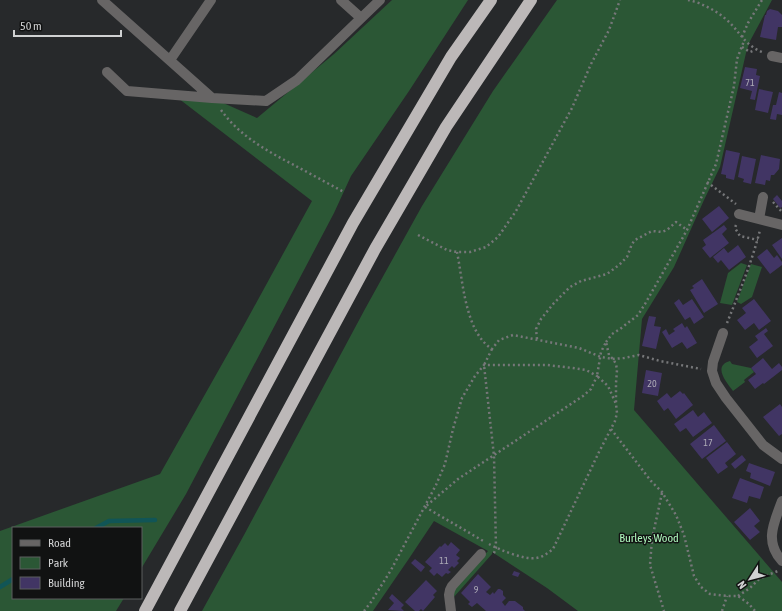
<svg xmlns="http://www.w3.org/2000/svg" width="782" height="611" font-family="'Asap Condensed',sans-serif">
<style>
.green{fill:#2b5735}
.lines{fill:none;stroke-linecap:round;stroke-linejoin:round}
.stream{stroke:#115556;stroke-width:4.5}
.building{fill:#413564}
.path{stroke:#767779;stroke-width:2.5;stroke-dasharray:2 3;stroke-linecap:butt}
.minor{stroke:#676565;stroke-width:10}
.highway{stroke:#bcb8b8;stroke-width:12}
.labels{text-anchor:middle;stroke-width:3;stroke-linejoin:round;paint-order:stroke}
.number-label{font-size:10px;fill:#acaab6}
.park-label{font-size:12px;fill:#aff9bd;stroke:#111212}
</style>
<rect width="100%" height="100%" fill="#27292b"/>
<path class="green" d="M392 0H468L409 91 351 176 334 213 186 494 141 569V528H13V598H124L116 611H0V531L160 474 243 327 312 201 174 95 212 98 257 118 334 54Z
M557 0H772L750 41 746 53 720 167 704 200 674 267 642 319 634 410 782 582V611H578L547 588 492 552V554L453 598 454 589 488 551 434 521 408 560 373 611H202L244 535 365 309 422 206 493 91Z
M741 263 747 265 732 305 720 303 728 273Z
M751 264 762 267 752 297 741 304 737 302Z
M730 361 732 364 751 368 754 372 744 380 745 382 733 391C727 383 712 366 730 361Z"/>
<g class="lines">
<path class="stream" d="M96 528 109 521 155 520
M0 587 13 579"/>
</g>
<path class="building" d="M770 9 778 11 782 15V27H778L776 40 760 37 765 15H766L767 11Z
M745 67 757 69 756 75 760 76 755 100 750 99 752 91 740 88Z
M759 89 773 92 768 113 755 110Z
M779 92 782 93V115L777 114 776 120 770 119 773 105H776Z
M726 150 740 153 734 180 726 178V175L721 174Z
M761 155 780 159 779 169 774 175H771L770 181 766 180 765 185 755 183Z
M742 156 756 159 751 184 743 182 744 179 738 177Z
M777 195 782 201V207L780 208 773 199Z
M719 206 729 218 712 232 702 219Z
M724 225 727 229 722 234 729 243 710 258 702 248 706 245 703 240Z
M782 238V259L772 245Z
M738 245 746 257 729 270 721 260 718 263 713 257 724 248 728 253Z
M767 249 774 258 777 255 782 262V265L770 274 757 257Z
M702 279 718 304 704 313 690 290 694 288 692 286Z
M679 299 683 305 692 299 704 317 694 324 690 317 685 320 674 303Z
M754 299 771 321 759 330 754 323 745 330 737 320 746 313 742 308Z
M649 316 656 317 654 326 661 327 656 349 642 346 647 324Z
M682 323 685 328 687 326 697 343 687 349 682 342 672 348 662 332 666 329 669 335 675 331 673 329Z
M766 328 768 331 764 334 773 346 757 358 749 347 758 340 755 336Z
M763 358 772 369 779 363 782 367V370L764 384 763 383 755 389 748 380 756 374 751 368Z
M646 370 662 373 658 396 642 393Z
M680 391 683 394 684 393 693 405 676 419 668 408 664 411 657 401 667 393 671 398Z
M780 404 782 407V434L779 436 763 417Z
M693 410 698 417 704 412 712 423 693 437 686 428 680 432 674 424Z
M714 425 726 441 702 459 690 444Z
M727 442 736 454 725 463 728 467 718 474 706 458Z
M742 455 746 460 735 469 731 464Z
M749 463 775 472 770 486 750 478 751 473 746 471Z
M740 478 764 487 760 499 749 496 747 503 732 498Z
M750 508 760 521 754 526 760 532 750 540 734 522Z
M451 542 460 550 456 555 460 558 457 561 459 563 454 568 452 566 448 570 451 572 448 574 446 573 442 577 437 573 434 576 429 571 432 568 425 562 440 546 441 547 445 543 448 546Z
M415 559 425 567 421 572 411 563Z
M514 571 520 573 518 577 512 575Z
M478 574 491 587 486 592 490 595 493 592 494 594 498 589H500L503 591V595L506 598 502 602 505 606 509 601H515L523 607V609L525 611H486L477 603 472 607 468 604 470 602 461 593Z
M426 580 437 591 433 595 435 597 423 611 421 609 419 611H415L405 602Z
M392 594 404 605 401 608 404 611 388 610 394 603 389 598Z"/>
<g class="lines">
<path class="path" d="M688 0C703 3 721 13 732 25 742 36 747 46 762 52
M742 37 748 23 762 0
M742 47 750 52 755 50
M221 110C239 135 265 150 292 164 309 173 327 183 344 192
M707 182 736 204
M773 202 782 212
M736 225 735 228 740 236 758 240
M418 235 447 250 457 252H470L486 247 498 237 516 211 572 108 591 64 609 30 620 0
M457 252C463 281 465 332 492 349L499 340 513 335 579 348 601 357 613 359 624 358 639 355 660 361 701 369
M727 323C739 293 752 262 760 230
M537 339 536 329 541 319 554 303 570 287 581 281 607 274 619 265 627 257 632 244 635 240 652 231 662 232 667 230 676 222 687 230
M606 342 612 334 620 329 638 315 645 304 687 230 716 164 734 86 737 59 744 41
M492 349 484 365 494 456 496 548 494 553 493 555
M611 429 651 481 662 492 676 515 684 535 694 576 701 587 710 594 727 596H738L749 604 755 611
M662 493 652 539 650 565 664 611
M425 507 485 542
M489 544C500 550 524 560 536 558 543 557 548 553 553 549L599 452 615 421 617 413 616 404 608 386 597 376 601 352 606 342 609 355 613 359 616 364 617 370 616 383V404
M738 596 750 588 758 580 765 576 778 571
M364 611 371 602 391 570 436 485 445 464 453 429 462 398 475 376 484 365H547L573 368 586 370 597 376 591 389 583 396 458 479 425 507
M722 611 727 596"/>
<path class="minor" d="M102 0 212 98
M341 0 361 18
M772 56 782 58
M170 60 211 0
M107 72 127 91 212 98 266 101 297 80 380 0
M739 214 782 225
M759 219 763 197
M723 333 713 362 712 371 716 383 726 398 763 445 782 459
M782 501C774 523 764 541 782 561
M451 611 449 595 450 590 452 586 481 554"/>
<path class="highway" d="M145 611 353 223 451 57 491 0
M180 611 375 249 446 127 531 0"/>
</g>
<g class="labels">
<g class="number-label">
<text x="750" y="86">71</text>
<text x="652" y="387">20</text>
<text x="708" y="446">17</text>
<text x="444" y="564">11</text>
<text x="476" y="593">9</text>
</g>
<g class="park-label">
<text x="649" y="542">Burleys Wood</text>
</g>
</g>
<rect x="12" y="527" width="130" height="72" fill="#111212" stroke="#5d5e5f"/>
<rect x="20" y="540" width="20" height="6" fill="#676565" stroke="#5d5e5f"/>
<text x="48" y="547" font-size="12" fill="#d0d1d2">Road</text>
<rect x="20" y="557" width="20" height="12" fill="#2b5735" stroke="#5d5e5f"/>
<text x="48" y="567" font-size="12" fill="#d0d1d2">Park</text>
<rect x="20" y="577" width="20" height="12" fill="#413564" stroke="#5d5e5f"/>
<text x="48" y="587" font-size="12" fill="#d0d1d2">Building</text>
<g transform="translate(750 579) rotate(234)" stroke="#111212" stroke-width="3" paint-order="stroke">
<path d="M0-3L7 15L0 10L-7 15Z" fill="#d0d1d2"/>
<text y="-6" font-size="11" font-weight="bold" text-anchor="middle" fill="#d0d1d2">N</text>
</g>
<path d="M14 30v6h107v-6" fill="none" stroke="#d0d1d2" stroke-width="2"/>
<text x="20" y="30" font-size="12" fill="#d0d1d2" stroke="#111212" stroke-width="3" paint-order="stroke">50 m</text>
</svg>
